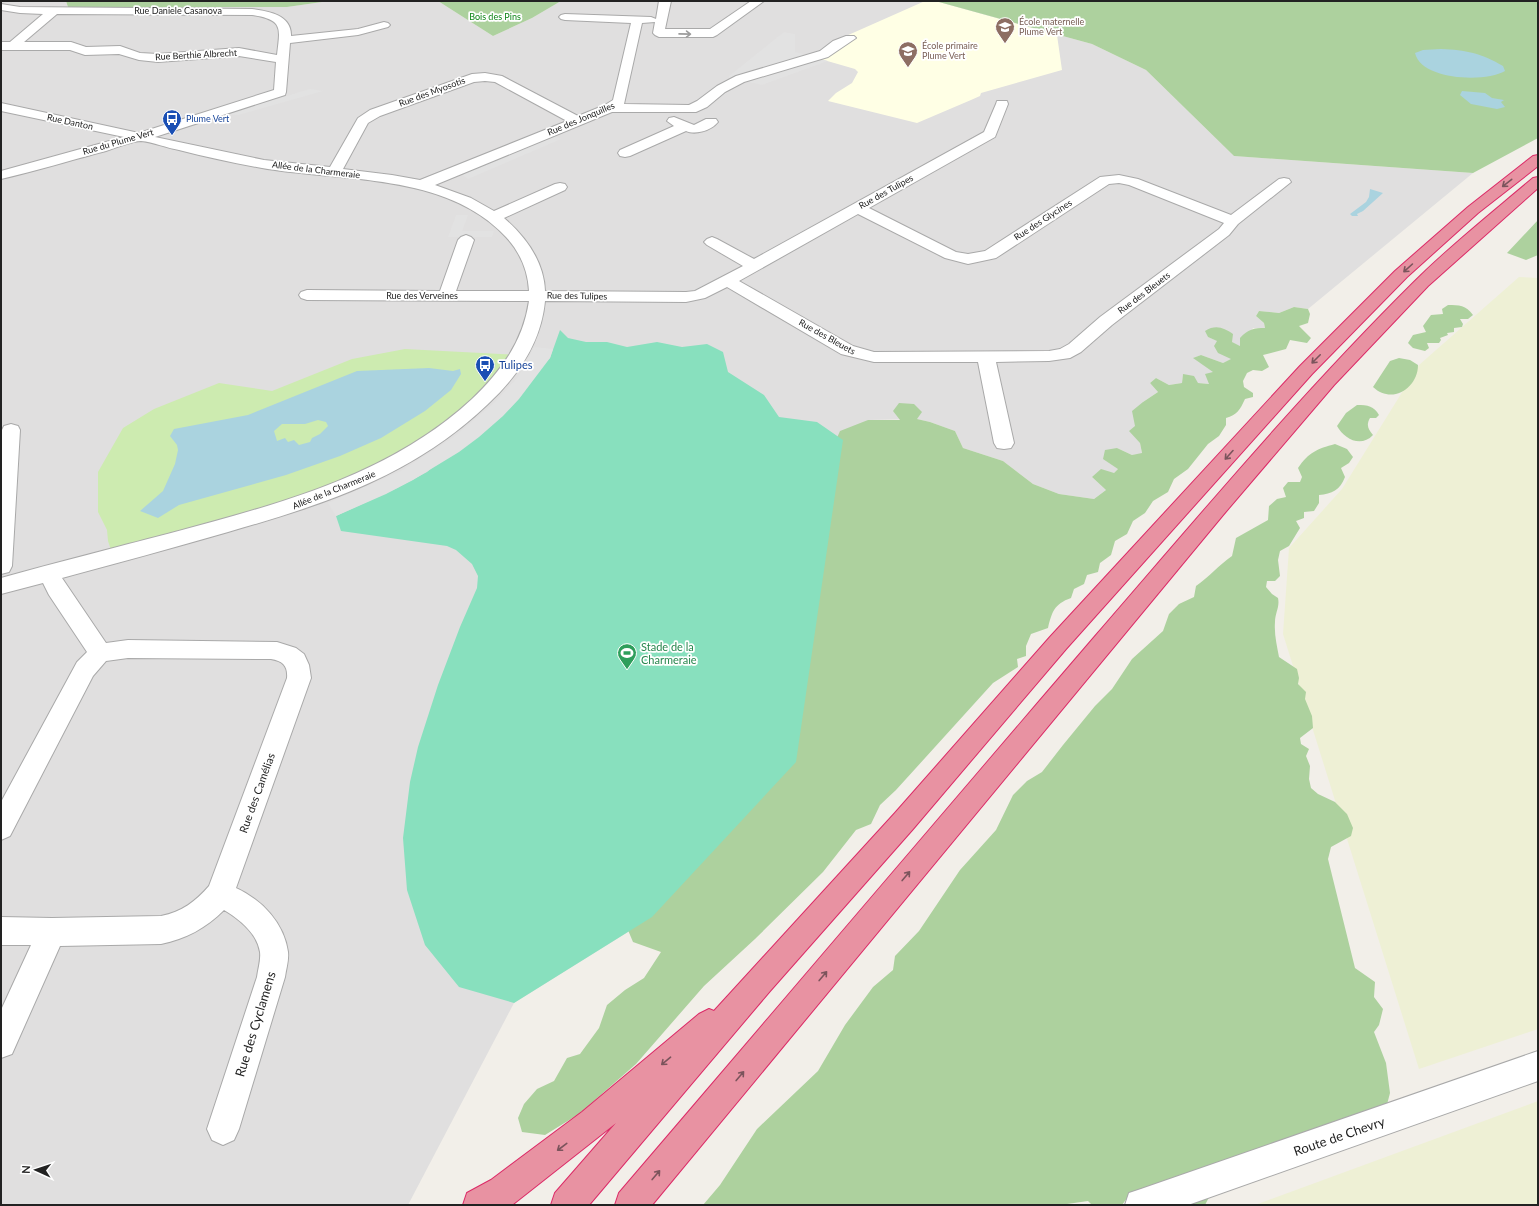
<svg xmlns="http://www.w3.org/2000/svg" width="1539" height="1206" font-family="Lato,sans-serif">
<style>
.residential{fill:#e0dfdf}
.education{fill:#ffffe5}
.farmland{fill:#eef0d5}
.grass{fill:#cdebb0}
.forest{fill:#add19e}
.pitch{fill:#88e0be}
.parking{fill:#e2e2e2}
.water{fill:#aad3df;fill-rule:evenodd}
.lines{fill:none;stroke-linecap:round;stroke-linejoin:round}
.minor-casing{stroke:#a9a9a9;stroke-width:2}
.highway-casing{stroke:#dc2a67;stroke-width:2}
.minor{fill:#fff;fill-rule:evenodd}
.highway{fill:#e892a2;fill-rule:evenodd}
.oneway{stroke:#9c9c9c}
.oneway2{stroke:#7b545c}
.labels{text-anchor:middle;stroke-width:3.5;stroke-linejoin:round;paint-order:stroke}
.far-street-label{font-size:9px;fill:#222;stroke:#fff}
.far-park-label{font-size:9px;fill:#0c8416;stroke:#fff}
.far-education-label{font-size:9px;fill:#785e54;stroke:#fff;text-anchor:start}
.far-transit-label{font-size:9px;fill:#164399;stroke:#fff;text-anchor:start}
.transit-label{font-size:11px;fill:#164399;stroke:#fff;text-anchor:start}
.leisure-label{font-size:11px;fill:#27864d;stroke:#fff;text-anchor:start}
.street-label{font-size:11px;fill:#222;stroke:#fff}
.near-street-label{font-size:13px;fill:#222;stroke:#fff}
</style>
<rect width="100%" height="100%" fill="#f2efe9"/>
<path class="residential" d="M1 1H66L68 7H287L329 1H438L493 36 532 18 561 1 939 2 1092 44 1146 70 1234 156 1473 173 1308 309 1294 307 1279 313 1259 311 1256 316 1264 323 1265 328H1253L1240 346 1206 331 1208 337 1218 341 1232 359 1223 363 1201 355 1194 358 1214 372 1210 384 1197 383 1183 374 1182 383 1169 385 1156 378 1150 383 1158 392 1143 402 1140 443 1142 454 1132 455 1117 448 1118 469 1114 473 1092 477 1106 490 1094 499 1059 494 1033 484 1003 461 963 448 955 431 930 422 917 419 868 420 652 917 514 1003 408 1205H1Z"/>
<path class="education" d="M925 1 939 2 1057 35 1062 70 981 93 980 96 971 100 917 123 828 101 836 93 852 83 858 72 855 69 810 56H813L837 40Z"/>
<path class="farmland" d="M1519 277 1538 278V1029L1419 1069 1283 634 1289 548 1342 489 1419 365Z
M1538 1101V1205H1255Z"/>
<path class="grass" d="M405 349 520 355 503 378 378 473 113 556 108 541 107 530 98 512V472L123 428 154 409 219 383 272 391 352 359Z"/>
<path class="forest" d="M66 1H329L287 7H68Z
M438 1H561L532 18 493 36Z
M916 1H1538V138L1473 173 1234 156 1146 70 1092 44 939 2Z
M1538 220V255L1526 260 1507 253Z
M1448 305C1459 305 1466 305 1473 315L1468 319H1460L1463 324 1462 327 1454 328V332L1447 333 1448 335 1440 338 1441 340 1439 343H1427L1429 348 1425 351 1413 348 1408 343 1413 335 1426 332 1423 326 1431 315 1443 314 1442 309Z
M1294 307 1308 309 1310 314 1308 323 1299 326 1311 338 1307 343 1290 340 1286 349 1263 355 1269 367 1262 371 1253 370 1247 373 1243 381 1244 387 1253 393V397L1245 399C1240 410 1237 415 1226 418V425L1219 436 1208 444 1188 469 1174 479 1168 492 1153 501 1145 513 1133 521 1127 534 1115 541 1111 555 1100 563 1098 572 1087 575 1084 584 1074 589 1071 598C1054 604 1052 612 1048 628L1031 634 1026 646V656L1017 659 1018 667 993 683 896 790 880 805 871 824 856 830 823 872 755 939 704 986 636 1064 579 1114 545 1135 522 1132 518 1118 524 1104 537 1089 554 1081 567 1058 580 1054 599 1028 607 1005 625 990 644 978 661 952 633 942 625 923 840 431 868 420H900L893 411 899 403 914 404 922 412 917 419 930 422 955 431 963 448 1003 461 1033 484 1059 494 1094 499 1106 490 1092 477 1101 469 1114 473 1118 469 1103 459 1105 450 1117 448 1132 455 1142 453 1140 443 1129 431 1135 426 1132 411 1143 402 1158 392 1150 383 1156 378 1169 385 1182 383 1183 374 1194 376 1198 383 1209 384 1205 374 1213 372 1193 358 1201 355 1223 363 1231 359 1218 353 1214 346 1217 341 1208 337 1205 331C1216 324 1224 328 1233 334L1232 342 1240 346V338C1248 329 1254 328 1265 328L1264 323 1256 316 1259 311 1279 313Z
M1399 358 1410 360 1418 365C1418 388 1392 405 1373 387L1390 361Z
M1357 405C1368 405 1374 406 1379 415L1376 418H1370C1366 425 1368 429 1373 435 1361 448 1344 439 1337 426L1346 413Z
M1335 444 1347 449 1353 457 1349 463 1341 468 1345 477C1340 490 1332 494 1319 495V503L1314 511 1304 512V518L1296 521 1300 528 1289 546 1280 551 1278 560 1280 576 1275 581H1267L1266 587 1272 594 1278 598C1280 607 1275 613 1275 622 1274 634 1277 646 1279 657L1297 669 1299 678 1298 684 1306 692 1305 699 1312 716 1313 728 1300 738 1301 744 1309 749 1306 756 1310 766 1309 779 1311 788 1318 794 1335 802 1347 814 1353 828 1351 836 1331 847 1328 859 1355 968 1375 982 1374 997 1383 1009 1379 1025 1374 1032 1386 1063 1390 1093 1384 1116 1221 1174 1205 1205H1139L1130 1194 1122 1205H1092L1088 1201 1067 1204V1205H703L720 1185 757 1129 818 1071 845 1025 873 987 893 970 895 956 919 931 960 870 996 830 1013 795 1027 781 1042 772 1063 745 1095 706 1112 689 1132 659 1163 631 1169 614 1179 604 1194 597 1196 586C1209 577 1219 565 1232 556L1236 538 1268 520 1269 506 1277 499 1286 497 1283 488 1288 482H1300L1302 477 1298 468C1309 452 1317 449 1335 444Z"/>
<path class="pitch" d="M560 330 568 338 586 342H607L627 347 657 342 682 347 707 344 723 352 728 372 764 395 779 417 817 422 843 440 796 762 652 917 514 1003 459 987 425 945 407 890 403 838 410 782 418 747 438 685 460 627 477 588 478 576 472 564 456 550 447 546 341 531 336 516 397 488 427 472 550 358Z"/>
<path class="parking" d="M784 32 795 34V52L828 61 762 85 728 77Z
M310 89 323 91 238 115 226 114Z
M553 135 561 139 468 179 461 174Z
M456 215H468L462 231H494L492 237H448Z
M534 347 553 349 550 358 519 399 503 416 479 437 459 452 413 480 386 494 336 516 328 503 401 471 454 437 495 402 518 377Z"/>
<path class="water" d="M1441 49C1466 50 1481 53 1503 66L1505 71C1485 83 1421 80 1415 53L1423 50Z
M1462 91 1485 93 1492 98 1504 100 1501 102 1505 107 1497 109 1471 104 1460 95Z
M1370 189 1383 193 1363 211 1357 214 1358 216H1352L1350 214 1366 202 1369 197Z
M429 368 453 371 460 369 461 374 451 390 425 411 381 438 340 456 286 475 179 505 158 518 140 511 163 491 175 464 178 450 177 445 170 436 174 429 248 415 357 371ZM318 420 326 422 328 426 320 434 312 438 310 442 299 445 294 440 288 442 285 438 277 441 274 431 282 424H305Z"/>
<g class="lines">
<g class="minor-casing">
<path id="minor" d="M659 1H671L665 29H710L751 1H764L717 35 713 37H659L655 35 653 33 655 22 642 23 624 104 689 105 697 101 717 86 736 76 820 51 833 41 846 36H854L856 38 828 57 744 82 725 92 707 107 696 112H612L435 185 471 198 494 211 555 184 560 183 565 184 567 187 565 190 504 218C526 237 544 262 545 291L686 292 695 291 743 266 707 245 704 242 707 239 712 237 717 239 754 259 984 132 996 104 997 101H1007L1008 104 995 137 869 208 956 252 968 254 985 251 1100 177 1119 175 1138 179 1231 215 1279 179 1284 178 1289 179 1291 182 1238 224 1229 235 1112 325 1081 352 1070 358 1049 361 996 362 1014 443 1011 448 1004 449 997 448 994 443 978 362H874L841 354 727 287 705 298 686 302 545 301C541 343 518 376 488 404 413 476 325 504 228 532 173 548 117 563 62 578L106 643 128 640 277 642 296 648 304 654 309 665 311 678 236 888C262 900 284 923 288 952 289 960 286 969 285 977L239 1129 234 1140 223 1145 212 1140 207 1129 257 977C258 969 261 960 260 952 257 933 239 919 224 910 206 928 186 939 161 944L60 946 12 1054 1 1058V1010L31 945H1V917L52 918 161 916C182 912 196 901 209 886L287 678C288 666 283 661 271 659L128 658 106 661 93 676 10 836 1 840V802L77 662 87 652 49 595 43 583 1 594V578C58 562 114 548 171 533 278 504 389 476 472 399 501 371 523 342 529 301L307 300 301 298 299 295 301 292 307 290 440 291 458 240 461 237 466 235 471 237 474 240 456 291H529C528 271 520 252 506 237 446 172 341 182 262 168 234 163 206 157 179 150 167 148 153 142 141 141 132 141 115 148 106 151 71 160 36 171 1 179V171L124 137 1 111V103L139 133 274 90 276 62 239 56 158 62 139 60 119 54 85 55 70 50H1V42H10L43 14 20 13 1 10V4L20 7 252 9C268 11 292 15 291 36L358 29 384 22 388 23 390 25 388 27 358 35 290 43 286 92 285 95 155 137 264 160 330 167 358 118 370 110 472 74 485 73 502 76 578 116 605 105 613 100 631 23 565 20 561 19 559 17 561 15 565 14 651 17 656 19ZM57 14 252 15C284 20 280 28 277 55L239 48 158 54 140 53 120 46 86 47 71 42H24ZM485 81 495 82 567 121 420 180 392 175 343 169 368 123 380 116 474 82ZM1119 183 1129 185 1224 223 1219 229 1100 317 1069 344 1060 349 1049 351 874 352 853 346 739 281 858 214 945 258 968 264 996 258 1109 184Z
M674 117 694 125 706 119H716L718 122C711 131 695 135 686 131L630 156 625 157 620 156 618 153 620 150 674 126 667 121 669 118Z
M11 424 18 426 20 430 12 566 9 572 1 574V437L2 430 4 426Z
M1538 1051V1081L1188 1205H1125L1129 1193 1141 1189Z"/>
</g>
<g class="highway-casing">
<path id="highway" d="M1538 155V166L1478 213 1407 277 1312 374 1066 649 913 829 770 991 589 1205H551L555 1193 616 1123 512 1205H463L467 1193 491 1180 582 1112 699 1014 709 1009 714 1011 895 813 1050 637 1300 366 1395 271 1468 207 1533 156Z
M1538 177V188L1428 286 1334 385 1223 515 652 1205H615L619 1193C778 1007 937 820 1097 634 1200 515 1302 393 1414 282 1451 245 1493 212 1533 178Z"/>
</g>
<use href="#minor" class="minor"/>
<use href="#highway" class="highway"/>
</g>
<defs><path id="oneway-shaft" d="M-6 0H5M1.5-3L5.5 0L1.5 3" fill="none" stroke-width="1.6" stroke-linecap="round" stroke-linejoin="round"/></defs>
<use class="oneway" href="#oneway-shaft" transform="translate(685 34) rotate(1)"/>
<g class="oneway2">
<use href="#oneway-shaft" transform="translate(1507 183) rotate(142)"/>
<use href="#oneway-shaft" transform="translate(1408 268) rotate(138)"/>
<use href="#oneway-shaft" transform="translate(1316 359) rotate(135)"/>
<use href="#oneway-shaft" transform="translate(1229 455) rotate(132)"/>
<use href="#oneway-shaft" transform="translate(906 876) rotate(-50)"/>
<use href="#oneway-shaft" transform="translate(823 976) rotate(-50)"/>
<use href="#oneway-shaft" transform="translate(666 1061) rotate(140)"/>
<use href="#oneway-shaft" transform="translate(740 1076) rotate(-50)"/>
<use href="#oneway-shaft" transform="translate(562 1147) rotate(143)"/>
<use href="#oneway-shaft" transform="translate(656 1175) rotate(-50)"/>
</g>
<defs>
<g id="school-pin" transform="scale(1)"><path d="M0 17L-7.5 6A9.5 9.5 0 1 1 7.5 6Z" fill="#8d6e63" stroke="#fff"/><path d="M0-5L7-2L0 1L-7-2ZM-4 1L0 2.5L4 1V4Q0 6-4 4Z" fill="#fff"/></g>
<g id="bus-pin" transform="scale(1)"><path d="M0 17L-7.5 6A9.5 9.5 0 1 1 7.5 6Z" fill="#1a4fb4" stroke="#fff"/><path d="M-5-6H5V4H4V6H2V4H-2V6H-4V4H-5ZM-3.5-4V0h7V-4ZM-3.5 1.2v1.5H-2V1.2ZM2 1.2v1.5H3.5V1.2Z" fill="#fff"/></g>
<g id="stadium-pin" transform="scale(1)"><path d="M0 17L-7.5 6A9.5 9.5 0 1 1 7.5 6Z" fill="#2e9e5b" stroke="#fff"/><path d="M0-5a6.5 5 0 1 0 0 10a6.5 5 0 1 0 0-10ZM-3.5-1.8h7v3.6h-7Z" fill="#fff"/></g>
</defs>
<g fill-rule="evenodd">
<use href="#school-pin" x="1005" y="27"/>
<use href="#school-pin" x="908" y="51"/>
<use href="#bus-pin" x="172" y="119"/>
<use href="#bus-pin" x="485" y="365"/>
<use href="#stadium-pin" x="627" y="653"/>
</g>
<g class="labels">
<g class="far-street-label">
<text x="178" y="14">Rue Daniele Casanova</text>
<text transform="translate(196 55) rotate(-3)" y="3">Rue Berthie Albrecht</text>
<text transform="translate(432 92) rotate(-20)" y="3">Rue des Myosotis</text>
<text transform="translate(581 119) rotate(-23)" y="3">Rue des Jonquilles</text>
<text transform="translate(70 122) rotate(12)" y="3">Rue Danton</text>
<text transform="translate(118 142) rotate(-16)" y="3">Rue du Plume Vert</text>
<text transform="translate(316 170) rotate(7)" y="3">Allée de la Charmeraie</text>
<text transform="translate(886 192) rotate(-29)" y="3">Rue des Tulipes</text>
<text transform="translate(1043 220) rotate(-33)" y="3">Rue des Glycines</text>
<text transform="translate(1144 293) rotate(-37)" y="3">Rue des Bleuets</text>
<text x="422" y="299">Rue des Verveines</text>
<text transform="translate(577 296) rotate(1)" y="3">Rue des Tulipes</text>
<text transform="translate(827 337) rotate(29)" y="3">Rue des Bleuets</text>
<text transform="translate(334 490) rotate(-22)" y="3">Allée de la Charmeraie</text>
</g>
<g class="far-park-label">
<text x="495" y="20">Bois des Pins</text>
</g>
<g class="far-education-label">
<text x="1019" y="25">École maternelle<tspan x="1019" dy="10">Plume Vert</tspan></text>
<text x="922" y="49">École primaire<tspan x="922" dy="10">Plume Vert</tspan></text>
</g>
<g class="far-transit-label">
<text x="186" y="122">Plume Vert</text>
</g>
<g class="transit-label">
<text x="499" y="369">Tulipes</text>
</g>
<g class="leisure-label">
<text x="641" y="651">Stade de la<tspan x="641" dy="13">Charmeraie</tspan></text>
</g>
<g class="street-label">
<text transform="translate(257 793) rotate(-70)" y="4">Rue des Camélias</text>
</g>
<g class="near-street-label">
<text transform="translate(255 1024) rotate(-73)" y="5">Rue des Cyclamens</text>
<text transform="translate(1339 1136) rotate(-19)" y="5">Route de Chevry</text>
</g>
</g>
<rect width="1539" height="1206" fill="none" stroke="#222222" stroke-width="4"/>
<g transform="translate(36 1170) rotate(273)" stroke="#ffffff" stroke-width="3" paint-order="stroke">
<path d="M0-3L7 15L0 10L-7 15Z" fill="#222222"/>
<text y="-6" font-size="11" font-weight="bold" text-anchor="middle" fill="#222222">N</text>
</g>
</svg>
